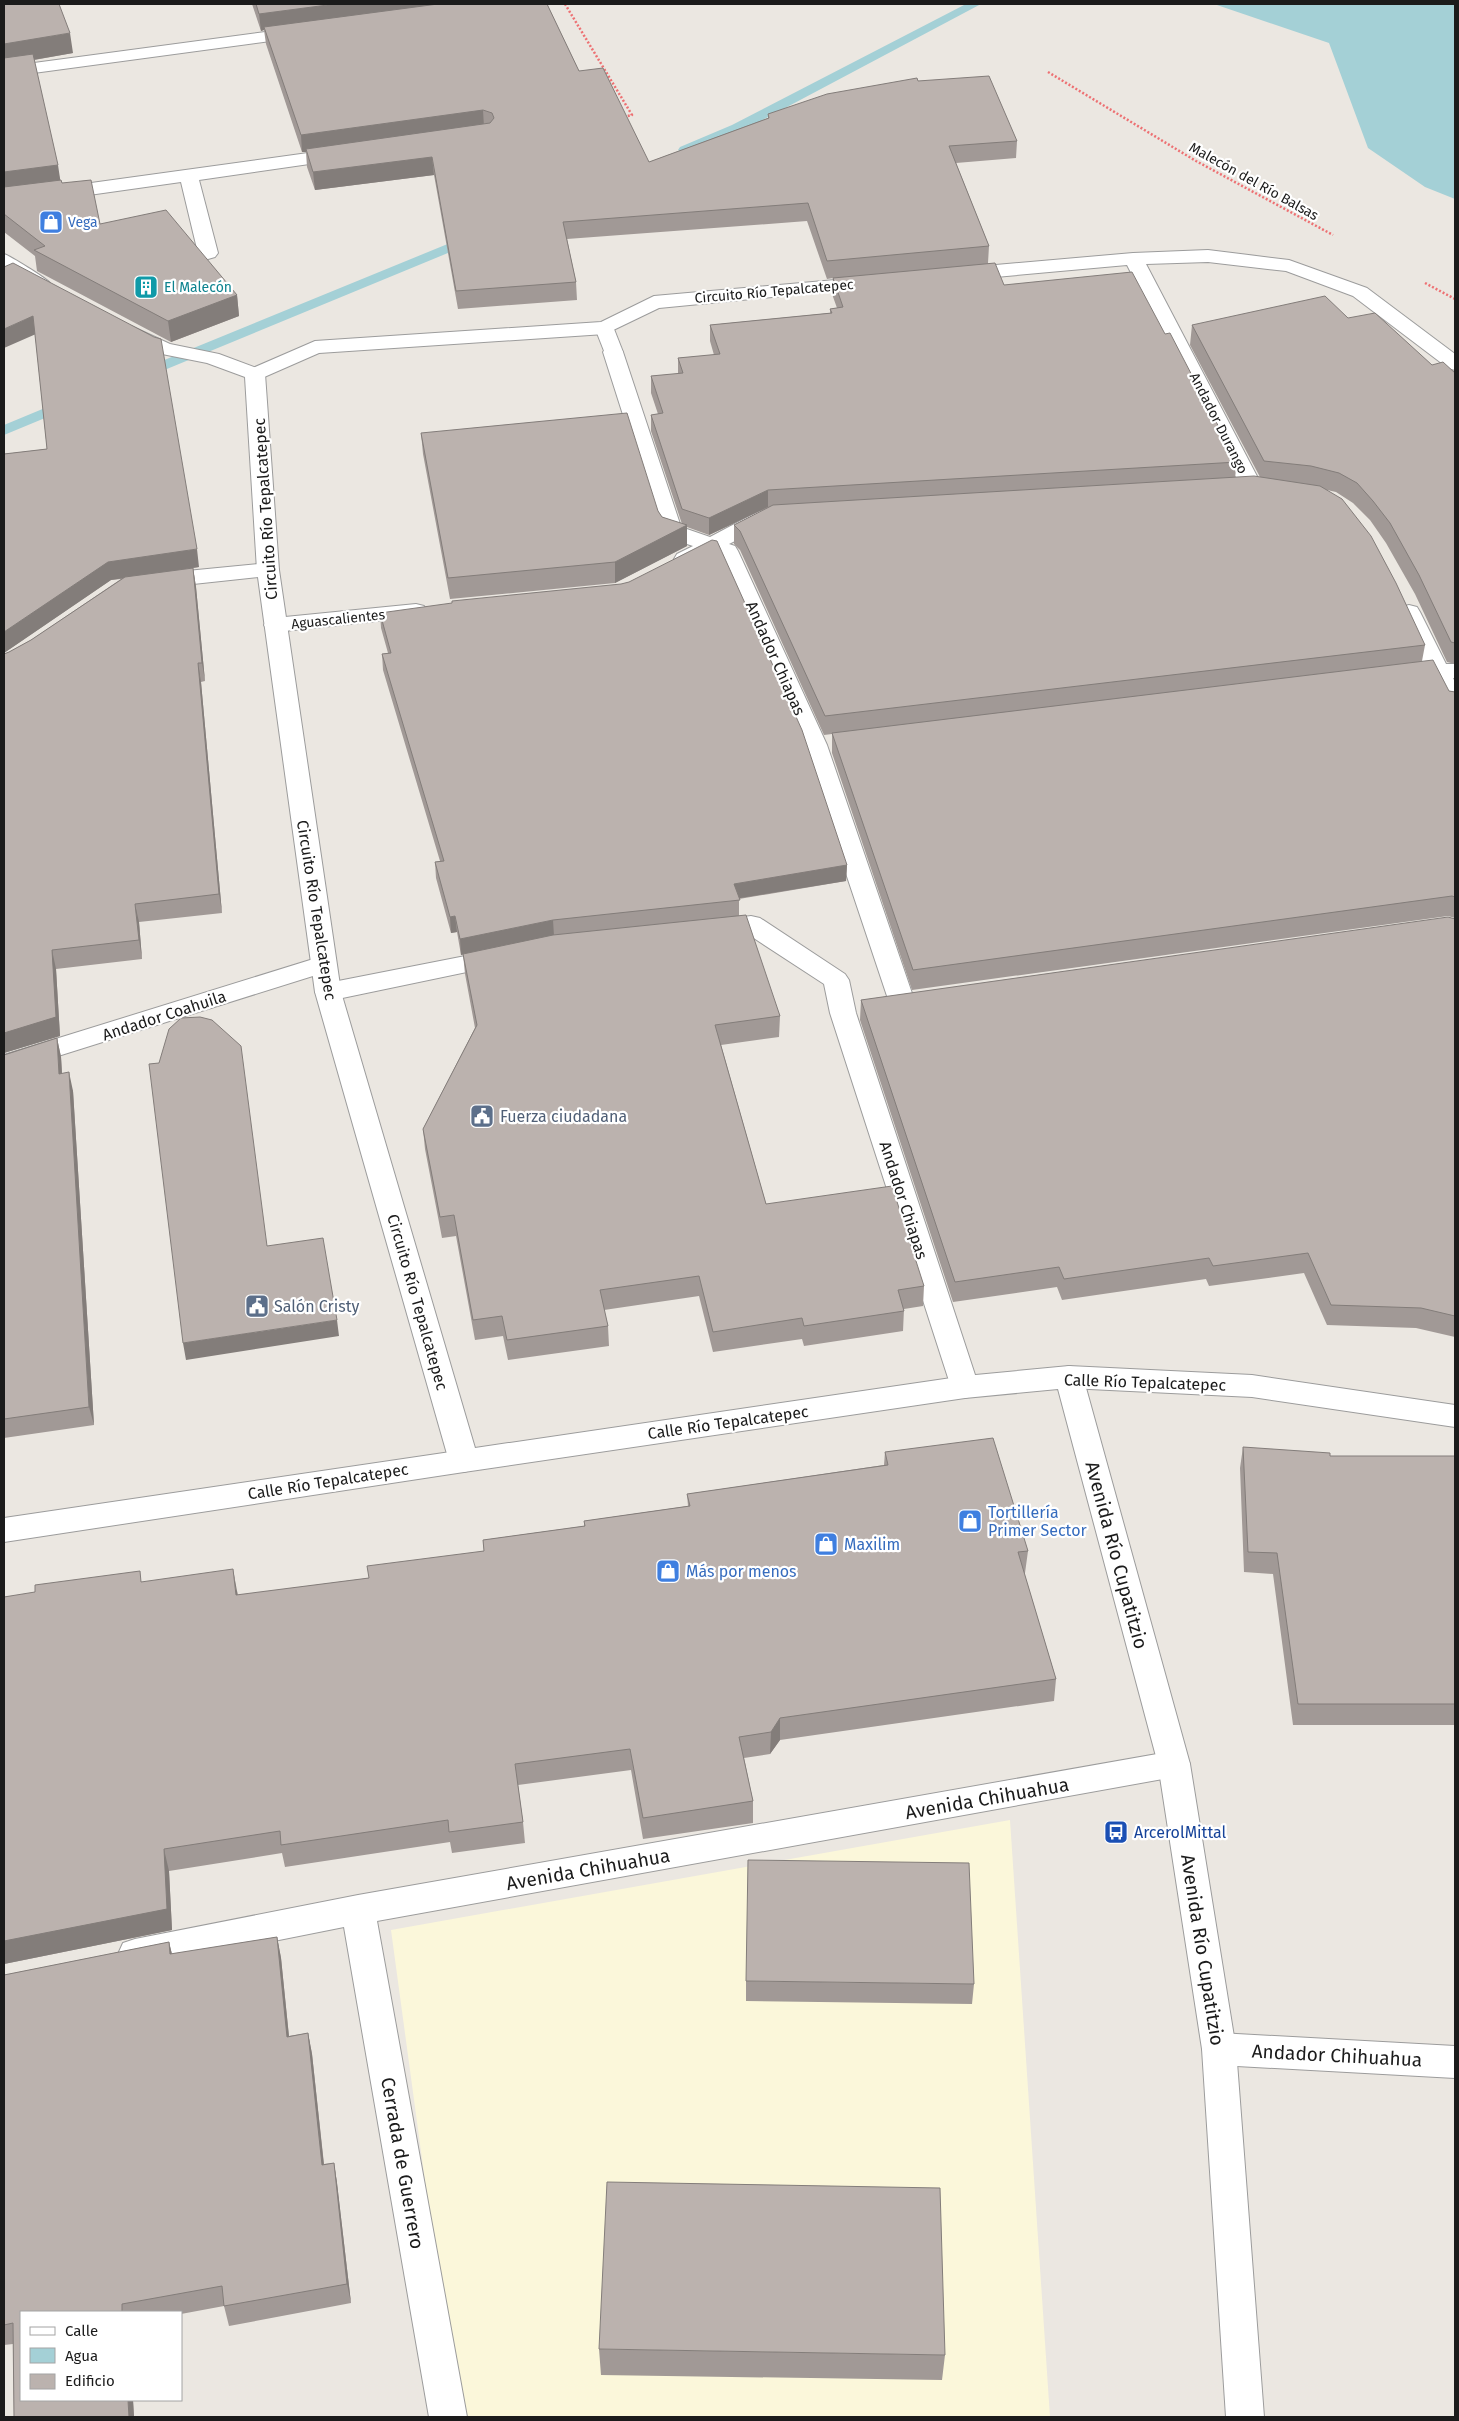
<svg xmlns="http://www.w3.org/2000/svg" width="1459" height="2421" font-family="'Fira Sans',sans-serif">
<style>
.education{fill:#fbf7da}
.water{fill:#a4d0d6}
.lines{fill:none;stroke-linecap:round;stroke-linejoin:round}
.stream{fill:#a4d0d6;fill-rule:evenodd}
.pedestrian-casing{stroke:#9c9c9c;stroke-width:2}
.minor-casing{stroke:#9c9c9c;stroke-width:2}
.tertiary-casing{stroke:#9c9c9c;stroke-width:2}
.path{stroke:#ed7173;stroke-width:2.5;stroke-dasharray:2 2;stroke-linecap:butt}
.pedestrian{fill:#fff;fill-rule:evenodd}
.minor{fill:#fff;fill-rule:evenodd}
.tertiary{fill:#fff;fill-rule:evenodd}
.wall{fill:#a19996}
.shaded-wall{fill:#837d7a}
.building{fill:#bbb2ae;stroke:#837d7a}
.labels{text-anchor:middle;stroke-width:4.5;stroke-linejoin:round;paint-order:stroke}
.far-street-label{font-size:14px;fill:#1b1b1b;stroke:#fff}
.far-shop-label{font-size:14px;fill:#366cbe;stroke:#fff;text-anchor:start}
.far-culture-label{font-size:14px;fill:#0d838f;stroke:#fff;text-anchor:start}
.street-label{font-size:16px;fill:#1b1b1b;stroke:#fff}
.service-label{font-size:16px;fill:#4e5e75;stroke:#fff;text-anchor:start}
.shop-label{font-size:16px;fill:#366cbe;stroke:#fff;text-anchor:start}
.transit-label{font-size:16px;fill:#164399;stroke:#fff;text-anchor:start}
.near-street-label{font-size:19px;fill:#1b1b1b;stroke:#fff}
</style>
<rect width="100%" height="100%" fill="#ebe7e1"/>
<path class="education" d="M1010 1820 1050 2417H457L391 1930Z"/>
<path class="water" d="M1214 4H1455V199L1425 187 1368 148 1329 43Z"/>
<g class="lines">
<path class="stream" d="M966 4H981L742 131 690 153 685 154 678 150 680 147 732 125Z
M472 234 477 235 479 238 477 241 145 378 140 379 133 375 135 372Z
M69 398 77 403 74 406 4 435V425Z"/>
<g class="pedestrian-casing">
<path id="pedestrian" d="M605 322 612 324 623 352 620 356 613 358 606 356 595 328 598 324Z"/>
</g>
<g class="minor-casing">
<path id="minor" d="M302 27 308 28 311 32 308 36 4 77V67Z
M344 148 351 150 353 154 351 158 199 180 218 253 215 257 208 259 201 257 198 253 181 182 4 207V195Z
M1208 250 1289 260 1367 288 1455 354V370L1448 368 1353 296 1286 271 1208 262 1146 264 1260 482 1286 486 1289 491 1286 496C1273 499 1257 495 1244 492L1241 487 1127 265 962 280 955 278 952 274 955 270 962 268 1133 253Z
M869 277 876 279 879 283 876 287 659 308 605 334 319 353 262 378 255 380 248 378 245 374 248 370 315 341 601 322 654 296Z
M613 346 620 348 623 352 681 527 710 537 759 511 767 509 775 511 778 516 775 521 729 544 735 546 738 551 827 745 915 1002 911 1008 902 1011 893 1008 889 1002 803 745 718 555 713 553 693 564 685 566 677 564 674 559 677 554 693 546 663 536 660 531 603 352 606 348Z
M268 563 276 565 279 570 276 575 156 588 148 586 145 581 148 576 156 574Z
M416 604 424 606 427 611 424 616 275 632 267 630 264 625 267 620 275 618Z
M1409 605 1417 607 1420 612 1446 664H1455V678H1453L1455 682V712L1447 710 1430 678 1402 681 1394 679 1390 674 1394 669 1424 665 1398 612 1401 607Z
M751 916 760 918 845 974 849 980 856 1013 979 1387 975 1395 965 1398 955 1395 951 1387 830 1013 824 984 746 933 712 936 703 934 699 928 703 922Z
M501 949 510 951 514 957 510 963 328 1001 319 998 315 992 319 986 328 983Z
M323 956 332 958 336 964 332 970 4 1073V1055Z
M1069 1366 1252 1375 1455 1405V1427L1252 1397 1069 1388 1059 1385 1055 1377 1059 1369Z
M464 1450 474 1453 479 1461 474 1469 464 1472 4 1542V1518Z
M1174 1751 1185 1754 1190 1764 1185 1774 1174 1777 377 1921 467 2417H429L344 1927 135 1969 123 1965 118 1954 123 1943 135 1939 358 1895Z
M1219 2033 1455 2046V2078L1219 2065 1207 2060 1202 2049 1207 2038Z"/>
</g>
<g class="tertiary-casing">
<path id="tertiary" d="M4 254C10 256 46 278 50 283L47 287C32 291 15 279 4 270Z
M131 326 170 344 219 354 262 370 265 374 279 570 341 992 475 1448 965 1376 1069 1366 1079 1369 1083 1377 1190 1764 1236 2049 1264 2417H1226L1202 2049 1158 1764 1058 1389 965 1398 464 1472 454 1469 449 1461 315 992 257 570 245 377 207 363 157 353 124 336 121 332 124 328Z"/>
</g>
<path class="path" d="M565 4 632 115 624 117
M1048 72 1196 161 1333 235
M1425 283 1455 299"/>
<use href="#pedestrian" class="pedestrian"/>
<use href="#minor" class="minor"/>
<use href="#tertiary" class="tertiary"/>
</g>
<path class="wall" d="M4 4 73 53 34 60 60 180 62 183 100 224 237 295 239 316 171 342 37 271 35 256 4 232Z
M252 4H547L579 71 649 162 768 118V114L918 81 1017 141 1016 158 956 163 989 246 988 263 1004 285 1165 334 1237 462 1235 478 1260 477 1190 345 1192 325 1348 318 1432 365 1455 373V664L1447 662 1415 594 1386 543 1370 520 1353 503 1336 492 1327 490 1425 645 1422 661 1449 691 1455 692V918L1448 916 912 990 832 753V734L824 735 740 550 734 544V525L769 507 709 535 687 527V546L615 583 450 599 423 454 421 433 658 511 662 517 682 524 651 431V415L658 414 651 393V376L678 374V358L714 355 710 341V325L830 313V309L837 308 832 294 833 278 827 279 807 221 567 239 576 282 577 300 458 309 434 175 315 190 307 167 306 152H302L266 44 264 30 261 31Z
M4 267 199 567 193 568 196 587 205 681 201 682 222 913 139 922 142 959 56 969 60 1036 4 1053V654L9 652 31 640 121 579 111 580 4 653V454L47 449 35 334Z
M380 613 847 865 846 881 739 899V915L780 1016 779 1037 721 1045 766 1204 924 1286 923 1306 904 1309 903 1331 804 1346 802 1339 713 1352 699 1296 604 1310 608 1326 609 1346 508 1360 503 1336 475 1340 456 1236 442 1238 425 1149 423 1129 475 1028 465 974 463 954 461 955 457 932 451 933 436 878 435 862 440 861 383 670 382 654 388 653 381 628Z
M1455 919V1337L1416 1328 1327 1325 1304 1273 1209 1286 1206 1279 1062 1300 1057 1287 953 1302 860 1020 861 1000Z
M57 1038 61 1057 62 1073 73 1091 94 1425 4 1438V1055Z
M1243 1447 1330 1456H1455V1725H1293L1273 1574 1244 1572 1240 1468Z
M885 1452 1028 1551 1025 1573H1024L1056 1679 1054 1701 780 1740 770 1754 744 1758 753 1801V1823L643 1839 631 1770 518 1785 523 1822 525 1843 452 1853 450 1842 285 1867 282 1853 169 1871 172 1930 4 1964V1597L142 1582 237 1591 238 1595 369 1578 484 1551 483 1540 584 1526V1521L688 1506 687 1494 884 1465Z
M277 1937 281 1958 289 2036 308 2033 312 2054 324 2164 334 2163 337 2183 351 2303 229 2326 224 2306 181 2314V2312H21V2400H133L134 2417H14L13 2344 4 2345V1975L169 1942 172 1954Z
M746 1981 974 1984 972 2004 746 2001Z
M599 2349 945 2355 942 2380 601 2375Z"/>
<path class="shaded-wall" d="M335 4H464L264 27V30L261 31 259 14Z
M70 33 73 53 4 65V44Z
M483 110 484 127 306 149V152H302L301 135Z
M432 157 434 175 315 190 313 172Z
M58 165 61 185 4 193V172Z
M237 295 239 316 171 342 168 321Z
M33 316 36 334 4 348V329Z
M768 490V507L709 535V518Z
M687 525V546L615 583V562Z
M197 549 199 567 111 580 4 653V632L108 562Z
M193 568 196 587 205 681 202 663Z
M198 663 201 682 222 913 219 894Z
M847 865 846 881 734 899V884Z
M135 904 139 922 142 959 139 940Z
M455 916 457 932 451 933 450 917Z
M553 920 554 936 461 955 460 939Z
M52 950 56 969 60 1036 4 1053V1033Z
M57 1038 61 1057 63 1092 59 1074Z
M69 1072 73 1091 94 1425 89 1407Z
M337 1320 339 1336 186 1360 183 1343Z
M233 1569 237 1591 240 1618 236 1595Z
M780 1718V1740L770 1754 771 1732Z
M164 1849 169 1871 172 1930 4 1964V1941Z
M277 1937 281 1958 291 2057 287 2037Z
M169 1942 174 1963 170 1954Z
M308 2033 312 2054 326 2185 322 2165Z
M334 2163 337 2183 351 2303 347 2284Z
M128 2400H133L134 2417H129Z"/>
<path class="building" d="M4 4H59L70 33 4 44Z
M256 4H335L259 14Z
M438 4H547L579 71 603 68 649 162 769 118 768 114 827 94 917 78 918 81 989 76 1017 141 949 146 989 246 827 261 808 203 563 222 576 282 456 291 432 157 313 172 306 149 490 123 494 118 492 113 483 110 301 135 264 27Z
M33 54 58 165 4 172V58Z
M61 180 62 183 91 180 100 224 166 210 237 295 168 321 34 250 45 246 4 214V187Z
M13 263 154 337 161 339 197 549 108 562 4 632V454L47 449 33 316 4 329V267Z
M995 263 1004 285 1132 272 1165 334 1170 333 1237 462 768 490 709 518 682 509 651 415 663 413 651 376 683 373 678 358 720 354 710 325 832 313 830 309 843 307 833 278Z
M1325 296 1348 318 1375 313 1432 365 1443 362 1455 373V643L1451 642 1419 575 1390 523 1373 501 1357 483 1339 473 1311 466 1264 461 1192 325Z
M627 413 658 511 662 517 687 525 615 562 448 578 421 433Z
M1254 476 1320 486 1342 499 1371 536 1396 583 1425 645 825 716 740 531 734 525 773 505Z
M712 540 717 541 802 730 847 865 734 884 740 900 553 920 460 939 455 916 450 917 435 862 444 861 382 654 391 653 380 613 452 603V601L621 584 629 582Z
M193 568 202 663H198L219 894 135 904 139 940 52 950 56 1017 4 1033V654L9 652 31 640 125 577Z
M1433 660 1449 691 1455 692V897L1452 896 913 970 832 733Z
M746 915 780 1016 715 1025 766 1204 892 1186 924 1286 898 1290 904 1311 804 1326 802 1318 713 1332 699 1276 600 1290 608 1326 507 1340 502 1316 473 1320 454 1215 440 1217 423 1129 477 1025 463 954 553 935Z
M1448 917 1455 919V1316L1421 1308 1331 1305 1308 1253 1213 1266 1209 1258 1064 1279 1059 1267 955 1282 861 1000Z
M200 1017 212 1020 241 1046 267 1246 323 1238 337 1320 183 1343 149 1064 159 1063 169 1029 181 1018Z
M57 1038 59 1074 69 1072 89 1407 4 1419V1055Z
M993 1438 1028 1551 1018 1552 1056 1679 780 1718 771 1732 739 1737 753 1801 643 1818 630 1749 515 1764 523 1822 449 1832 448 1820 281 1845 280 1831 164 1849 167 1909 4 1941V1597L35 1592V1585L140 1571 141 1582 233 1569 236 1595 369 1578 367 1566 484 1551 483 1540 585 1526 584 1521 690 1506 687 1494 888 1465 885 1452Z
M1243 1447 1330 1453V1456H1455V1704H1298L1277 1553 1248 1552Z
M748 1860 969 1863 974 1984 746 1981Z
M277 1937 287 2037 308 2033 322 2165 334 2163 347 2284 224 2306 222 2286 122 2304V2312H21V2400H128L129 2417H14L13 2323 4 2325V1975L169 1942 170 1954Z
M607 2182 940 2188 945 2355 599 2349Z"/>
<defs>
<g id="shop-square" transform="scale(1.25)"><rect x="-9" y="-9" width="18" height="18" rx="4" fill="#3f7fe0" stroke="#fff"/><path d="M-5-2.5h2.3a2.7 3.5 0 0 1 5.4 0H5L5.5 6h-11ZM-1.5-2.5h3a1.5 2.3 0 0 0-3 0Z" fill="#fff"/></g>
<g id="building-square" transform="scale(1.25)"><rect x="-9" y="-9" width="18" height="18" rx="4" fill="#0f9aa8" stroke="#fff"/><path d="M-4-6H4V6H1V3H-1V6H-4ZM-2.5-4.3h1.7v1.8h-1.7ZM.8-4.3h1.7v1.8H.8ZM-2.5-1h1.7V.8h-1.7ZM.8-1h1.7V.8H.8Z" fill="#fff"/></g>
<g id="civic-square" transform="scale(1.25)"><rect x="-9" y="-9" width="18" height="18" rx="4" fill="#5c6f8a" stroke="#fff"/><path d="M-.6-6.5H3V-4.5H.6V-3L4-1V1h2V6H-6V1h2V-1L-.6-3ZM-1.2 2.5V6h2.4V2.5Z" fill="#fff"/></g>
<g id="bus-square" transform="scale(1.25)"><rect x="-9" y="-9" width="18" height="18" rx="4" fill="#1a4fb4" stroke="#fff"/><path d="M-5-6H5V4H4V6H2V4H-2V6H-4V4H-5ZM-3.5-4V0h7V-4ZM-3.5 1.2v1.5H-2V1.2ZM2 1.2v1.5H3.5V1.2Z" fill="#fff"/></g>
</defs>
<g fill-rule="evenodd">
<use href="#shop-square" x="51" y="222"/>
<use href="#building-square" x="146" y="287"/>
<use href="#civic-square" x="482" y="1116"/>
<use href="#civic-square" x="257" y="1306"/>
<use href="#shop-square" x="970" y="1521"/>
<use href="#shop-square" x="826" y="1544"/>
<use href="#shop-square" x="668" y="1571"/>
<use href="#bus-square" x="1116" y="1832"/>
</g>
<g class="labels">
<g class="far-street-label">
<text transform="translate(1254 181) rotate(29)" y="5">Malecón del Río Balsas</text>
<text transform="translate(774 291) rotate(-5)" y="5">Circuito Río Tepalcatepec</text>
<text transform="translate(1219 423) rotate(63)" y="5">Andador Durango</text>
<text transform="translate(338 619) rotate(-6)" y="5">Aguascalientes</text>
</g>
<g class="far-shop-label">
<text x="68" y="227">Vega</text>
</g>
<g class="far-culture-label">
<text x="164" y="292">El Malecón</text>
</g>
<g class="street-label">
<text transform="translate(265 509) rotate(-94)" y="6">Circuito Río Tepalcatepec</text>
<text transform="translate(776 658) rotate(66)" y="6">Andador Chiapas</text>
<text transform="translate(317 910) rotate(81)" y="6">Circuito Río Tepalcatepec</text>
<text transform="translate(164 1015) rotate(-18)" y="6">Andador Coahuila</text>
<text transform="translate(904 1200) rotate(72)" y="6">Andador Chiapas</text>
<text transform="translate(418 1302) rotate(74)" y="6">Circuito Río Tepalcatepec</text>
<text transform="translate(1145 1382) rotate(2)" y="6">Calle Río Tepalcatepec</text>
<text transform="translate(728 1422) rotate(-8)" y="6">Calle Río Tepalcatepec</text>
<text transform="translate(328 1481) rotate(-9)" y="6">Calle Río Tepalcatepec</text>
</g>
<g class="service-label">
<text x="500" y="1122">Fuerza ciudadana</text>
<text x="274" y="1312">Salón Cristy</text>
</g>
<g class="shop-label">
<text x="988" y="1518">Tortillería<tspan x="988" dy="18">Primer Sector</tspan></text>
<text x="844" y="1550">Maxilim</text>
<text x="686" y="1577">Más por menos</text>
</g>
<g class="transit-label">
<text x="1134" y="1838">ArcerolMittal</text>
</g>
<g class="near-street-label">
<text transform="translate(1117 1555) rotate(75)" y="7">Avenida Río Cupatitzio</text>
<text transform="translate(987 1798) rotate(-10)" y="7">Avenida Chihuahua</text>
<text transform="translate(588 1869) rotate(-10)" y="7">Avenida Chihuahua</text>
<text transform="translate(1203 1950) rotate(81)" y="7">Avenida Río Cupatitzio</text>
<text transform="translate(1337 2055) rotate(3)" y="7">Andador Chihuahua</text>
<text transform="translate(403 2163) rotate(80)" y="7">Cerrada de Guerrero</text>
</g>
</g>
<rect width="1459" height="2421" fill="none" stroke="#1b1b1b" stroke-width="10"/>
<rect x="20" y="2311" width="162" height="90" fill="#ffffff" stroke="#a4a4a4"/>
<rect x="30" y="2327" width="25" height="8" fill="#ffffff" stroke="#a4a4a4"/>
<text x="65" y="2336" font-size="15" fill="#1b1b1b">Calle</text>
<rect x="30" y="2348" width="25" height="15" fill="#a4d0d6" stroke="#a4a4a4"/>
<text x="65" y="2361" font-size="15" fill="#1b1b1b">Agua</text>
<rect x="30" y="2374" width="25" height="15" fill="#bbb2ae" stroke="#a4a4a4"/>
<text x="65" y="2386" font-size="15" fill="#1b1b1b">Edificio</text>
</svg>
